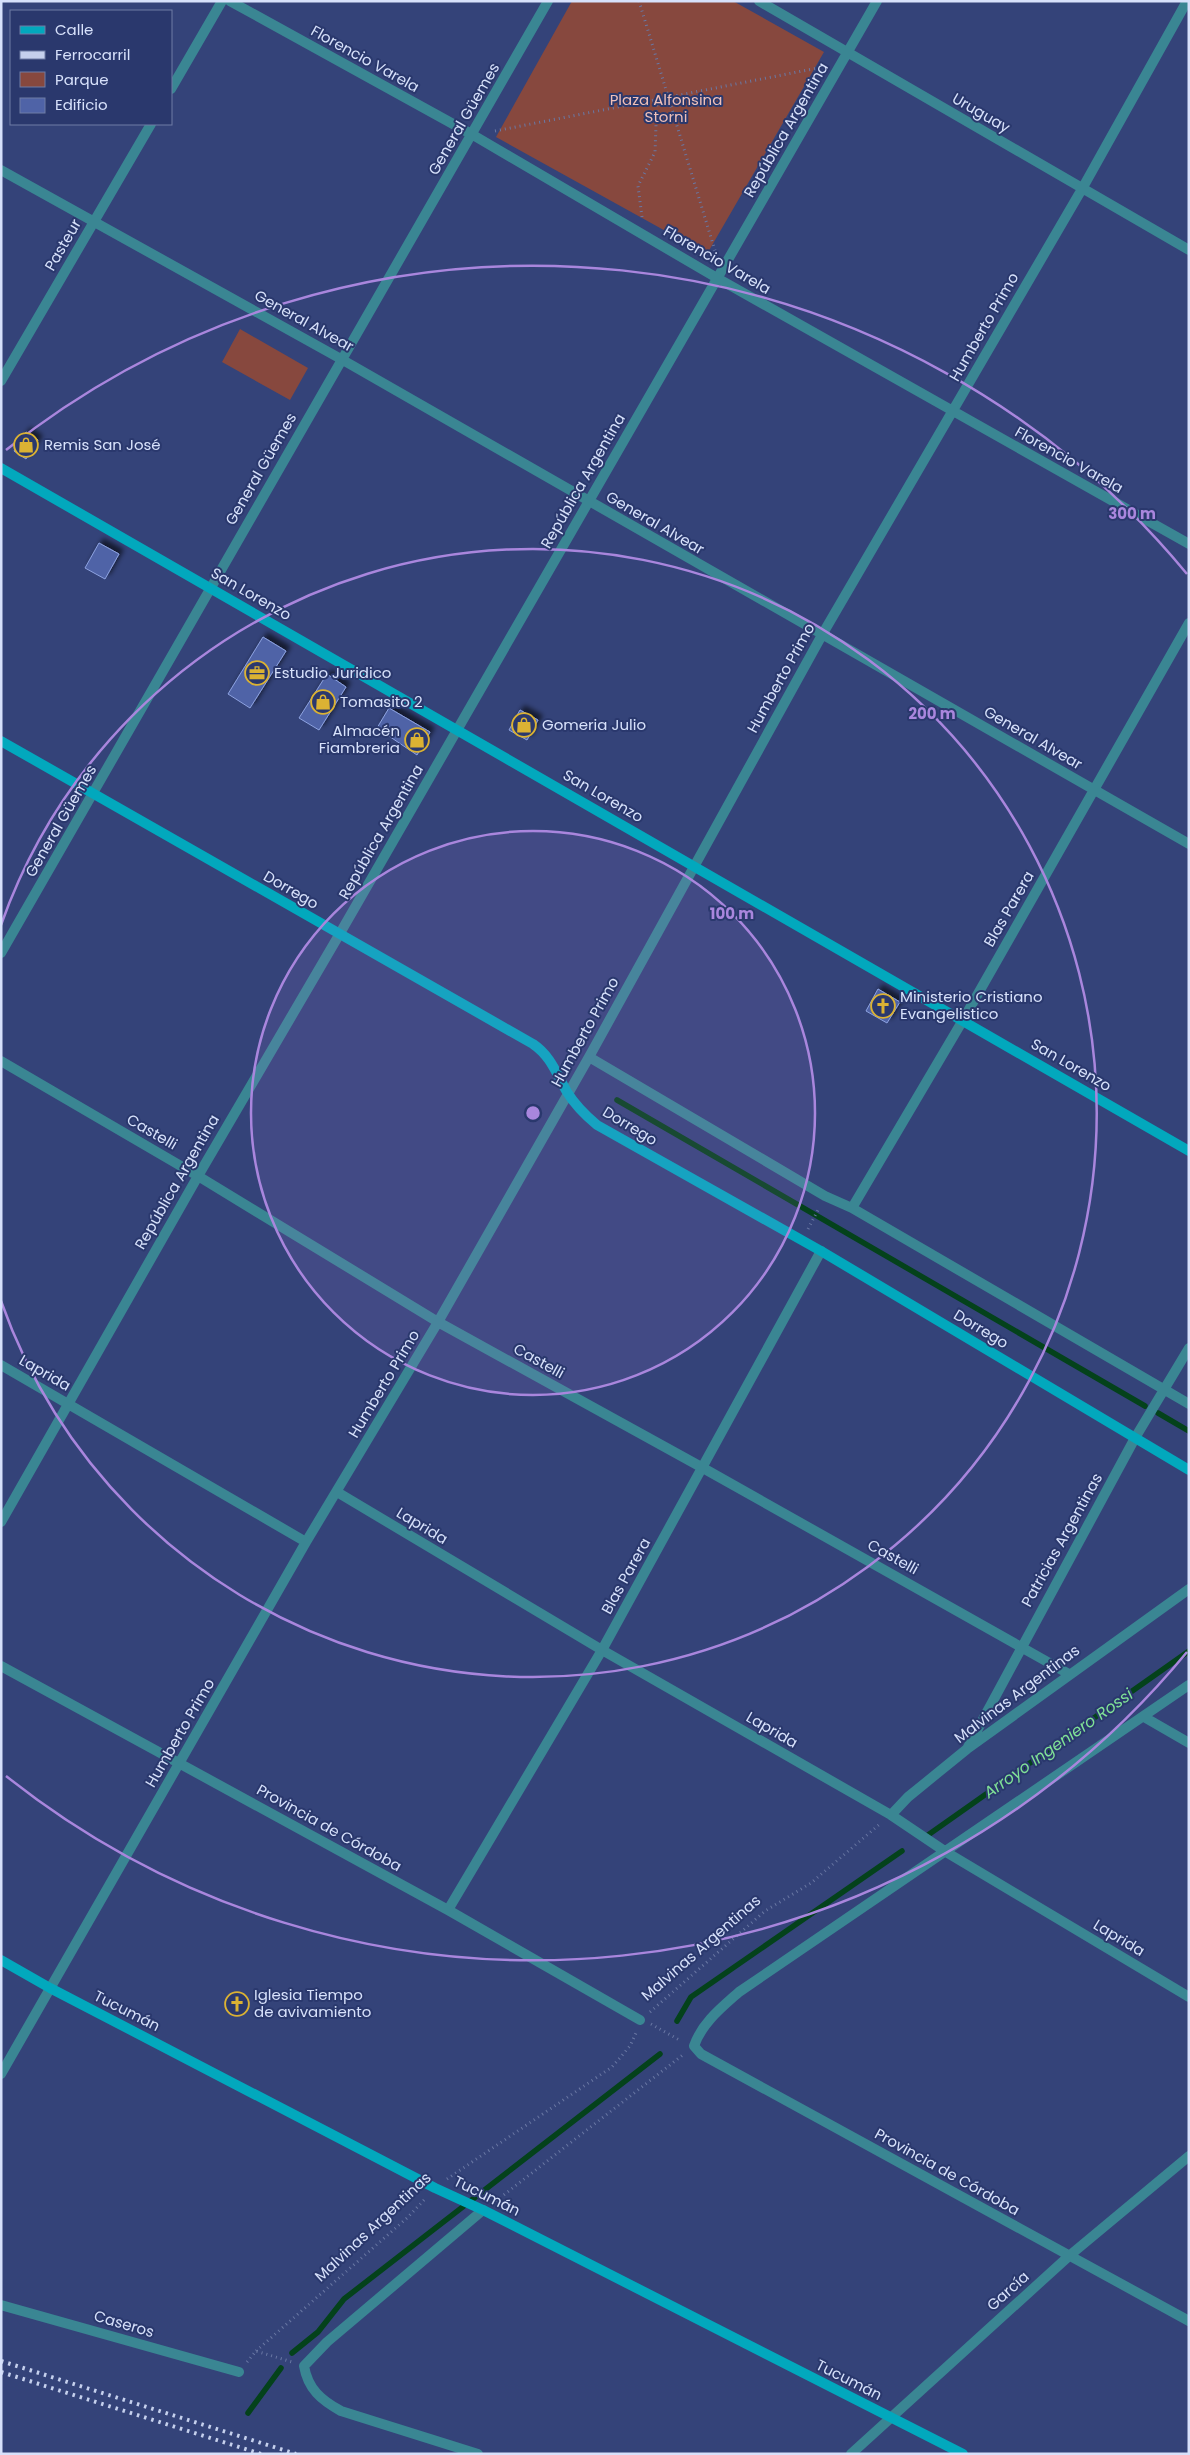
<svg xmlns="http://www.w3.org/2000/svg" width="1190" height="2455" font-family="Poppins,sans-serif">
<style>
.green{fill:#87483e}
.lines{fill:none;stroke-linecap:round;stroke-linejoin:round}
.stream{stroke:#04421b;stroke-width:5.5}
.building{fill:#4f63a7;stroke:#8da2e0;filter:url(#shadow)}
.path{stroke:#6a78a4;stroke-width:3;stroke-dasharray:1 4;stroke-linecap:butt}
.street{stroke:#3a8693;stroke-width:10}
.secondary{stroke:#02a8bd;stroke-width:10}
.rail{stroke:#c5d0ed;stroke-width:4;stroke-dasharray:2.5 5;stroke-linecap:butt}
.ring{fill:none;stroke:#a986dd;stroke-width:2.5}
.labels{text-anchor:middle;stroke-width:4;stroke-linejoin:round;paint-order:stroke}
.street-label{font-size:15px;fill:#d7e1fb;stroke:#2a386d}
.park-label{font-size:15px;fill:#f0c0b8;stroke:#2a386d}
.poi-label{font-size:15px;fill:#d7e1fb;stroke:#2a386d;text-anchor:start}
.water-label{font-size:16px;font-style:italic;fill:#80e297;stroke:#2a386d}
.centre{fill:#a986dd;stroke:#2a386d;stroke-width:2.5}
.ring-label{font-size:15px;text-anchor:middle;font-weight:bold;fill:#a986dd;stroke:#2a386d;stroke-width:4;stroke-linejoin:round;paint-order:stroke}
</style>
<defs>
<filter id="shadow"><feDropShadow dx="4.5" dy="-4.5" stdDeviation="2.5" flood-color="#0009"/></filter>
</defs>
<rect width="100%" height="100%" fill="#344379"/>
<path class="green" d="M572 1H733L824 52 707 254 496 137Z
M240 329 308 368 290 400 222 362Z"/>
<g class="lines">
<path class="stream" d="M617 1100 1145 1406
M1158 1413 1189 1431
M928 1835 1189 1651
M677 2021 691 1997 902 1851
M292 2353 318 2332 344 2299 660 2054
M248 2413 281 2368"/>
</g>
<path class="building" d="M26 432 38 440 26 459 14 451Z
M99 543 119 554 105 579 85 568Z
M263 637 286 651 250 708 228 694Z
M327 674 346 687 319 730 299 718Z
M389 708 430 732 417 755 377 728Z
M520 710 538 720 527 740 509 730Z
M878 989 900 1002 887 1023 866 1011Z"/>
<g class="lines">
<path class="path" d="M639 1 716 254
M495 131 823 67
M642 217 638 186 655 152 657 99
M808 1229 819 1208
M650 2012 765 1911 811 1883 881 1823
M651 2024 681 2041
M447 2179 612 2067 630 2046 636 2033
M496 2201 684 2054
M256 2351 407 2218 426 2198
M247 2362 256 2351 292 2362"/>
<path class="street" d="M230 1 473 135 717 278 1189 544
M759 1 1189 250
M171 89 222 1
M1 170 341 359 1189 844
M1 381 151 124
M1 953 548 1
M589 1057 825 1196 852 1208 1189 1404
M1 1061 198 1176 438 1322 703 1468 1069 1674
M852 1208 963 1020 1189 623
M1 1365 306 1542
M337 1492 602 1650 891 1815 946 1852 1189 1997
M1 1522 198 1176 339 935 877 1
M1 1666 448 1910 640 2020
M1189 1685 739 1992C721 2008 702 2023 694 2046L701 2054 1189 2321
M1144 1717 1189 1743
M967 1749 1135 1438 1189 1348
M891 1815 908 1797 967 1749 1189 1589
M448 1910 602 1650 821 1251
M1 2074 306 1542 438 1322 589 1057 822 635 1082 189 1187 1
M1 2305 239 2372
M478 2454 341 2411C321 2400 308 2389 304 2366L327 2342 483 2210
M851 2454 1069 2256 1189 2156"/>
<path class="secondary" d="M1 468 1189 1151
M1 741 533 1044C551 1056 557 1075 567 1092 575 1105 585 1115 597 1125L821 1251 1189 1470
M1 1960 50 1988 435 2188 483 2210 963 2454"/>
<path class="rail" d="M1 2361 296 2454
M1 2372 261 2454"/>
</g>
<circle cx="533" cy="1113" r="282" fill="#a986dd" fill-opacity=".12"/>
<g class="ring">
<circle cx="533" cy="1113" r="282"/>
<path d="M1 925A564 564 0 1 1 1 1301"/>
<path d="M1187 1652A847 847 0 0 1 6 1776M6 450A847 847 0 0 1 1187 574"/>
</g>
<defs>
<g id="shop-ring" transform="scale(1.25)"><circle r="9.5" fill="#2a386d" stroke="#dbb233" stroke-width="1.5"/><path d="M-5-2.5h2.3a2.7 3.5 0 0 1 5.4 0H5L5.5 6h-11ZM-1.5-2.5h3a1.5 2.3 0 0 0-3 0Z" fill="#dbb233"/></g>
<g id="office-ring" transform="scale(1.25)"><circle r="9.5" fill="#2a386d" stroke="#dbb233" stroke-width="1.5"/><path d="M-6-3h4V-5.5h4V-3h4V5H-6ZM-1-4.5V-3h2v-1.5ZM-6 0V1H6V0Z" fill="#dbb233"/></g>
<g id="church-ring" transform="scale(1.25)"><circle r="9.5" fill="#2a386d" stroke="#dbb233" stroke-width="1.5"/><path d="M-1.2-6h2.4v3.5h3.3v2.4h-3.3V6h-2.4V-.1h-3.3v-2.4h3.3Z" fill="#dbb233"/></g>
</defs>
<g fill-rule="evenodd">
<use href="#shop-ring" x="26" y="445"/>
<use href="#office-ring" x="257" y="673"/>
<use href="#shop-ring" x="323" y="702"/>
<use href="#shop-ring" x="524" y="725"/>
<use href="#shop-ring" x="417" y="740"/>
<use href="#church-ring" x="883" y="1006"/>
<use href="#church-ring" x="237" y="2004"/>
</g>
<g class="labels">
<g class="street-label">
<text transform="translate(365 59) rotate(29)" y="5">Florencio Varela</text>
<text transform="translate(981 113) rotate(30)" y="5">Uruguay</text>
<text transform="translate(464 119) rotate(-60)" y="5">General Güemes</text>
<text transform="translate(786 130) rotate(-60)" y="5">República Argentina</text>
<text transform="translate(63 245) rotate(-60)" y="5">Pasteur</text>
<text transform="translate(717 260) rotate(30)" y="5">Florencio Varela</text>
<text transform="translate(304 321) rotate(29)" y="5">General Alvear</text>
<text transform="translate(984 327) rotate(-60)" y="5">Humberto Primo</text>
<text transform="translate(1069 460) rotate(29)" y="5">Florencio Varela</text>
<text transform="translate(261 469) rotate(-60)" y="5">General Güemes</text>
<text transform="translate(583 481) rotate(-60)" y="5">República Argentina</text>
<text transform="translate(655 523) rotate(30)" y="5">General Alvear</text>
<text transform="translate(251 594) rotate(30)" y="5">San Lorenzo</text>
<text transform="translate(781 678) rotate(-61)" y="5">Humberto Primo</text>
<text transform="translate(1033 738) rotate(30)" y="5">General Alvear</text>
<text transform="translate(603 796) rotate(30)" y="5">San Lorenzo</text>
<text transform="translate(61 821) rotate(-60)" y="5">General Güemes</text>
<text transform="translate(381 832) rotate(-60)" y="5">República Argentina</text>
<text transform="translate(291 890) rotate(30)" y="5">Dorrego</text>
<text transform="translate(1009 909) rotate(-60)" y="5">Blas Parera</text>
<text transform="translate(585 1032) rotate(-61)" y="5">Humberto Primo</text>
<text transform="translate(1071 1065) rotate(30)" y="5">San Lorenzo</text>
<text transform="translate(630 1126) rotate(31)" y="5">Dorrego</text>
<text transform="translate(152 1132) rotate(30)" y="5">Castelli</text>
<text transform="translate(177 1182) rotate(-60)" y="5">República Argentina</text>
<text transform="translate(981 1329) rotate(31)" y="5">Dorrego</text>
<text transform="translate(539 1361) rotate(29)" y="5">Castelli</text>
<text transform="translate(45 1373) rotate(30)" y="5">Laprida</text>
<text transform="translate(384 1384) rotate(-59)" y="5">Humberto Primo</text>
<text transform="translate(422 1526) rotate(31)" y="5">Laprida</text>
<text transform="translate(1062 1540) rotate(-61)" y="5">Patricias Argentinas</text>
<text transform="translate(893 1557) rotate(29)" y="5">Castelli</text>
<text transform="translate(626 1576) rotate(-61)" y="5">Blas Parera</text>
<text transform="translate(1017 1694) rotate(-37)" y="5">Malvinas Argentinas</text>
<text transform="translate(772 1730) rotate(30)" y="5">Laprida</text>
<text transform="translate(180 1733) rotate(-60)" y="5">Humberto Primo</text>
<text transform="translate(329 1828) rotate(29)" y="5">Provincia de Córdoba</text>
<text transform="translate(1119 1938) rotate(31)" y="5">Laprida</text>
<text transform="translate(701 1948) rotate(-41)" y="5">Malvinas Argentinas</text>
<text transform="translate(127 2011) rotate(27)" y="5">Tucumán</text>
<text transform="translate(947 2172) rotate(29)" y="5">Provincia de Córdoba</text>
<text transform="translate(487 2196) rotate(26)" y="5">Tucumán</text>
<text transform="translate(373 2227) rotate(-43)" y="5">Malvinas Argentinas</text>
<text transform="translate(1008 2291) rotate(-42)" y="5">García</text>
<text transform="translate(124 2324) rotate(16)" y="5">Caseros</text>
<text transform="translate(849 2380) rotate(27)" y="5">Tucumán</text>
</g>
<g class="park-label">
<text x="666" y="105">Plaza Alfonsina<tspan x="666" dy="17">Storni</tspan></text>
</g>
<g class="poi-label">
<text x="44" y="450">Remis San José</text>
<text x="274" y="678">Estudio Juridico</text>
<text x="340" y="707">Tomasito 2</text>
<text x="542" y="730">Gomeria Julio</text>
<text x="400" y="736" text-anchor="end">Almacén<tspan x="400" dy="17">Fiambreria</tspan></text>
<text x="900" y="1002">Ministerio Cristiano<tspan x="900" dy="17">Evangelistico</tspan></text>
<text x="254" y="2000">Iglesia Tiempo<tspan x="254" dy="17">de avivamiento</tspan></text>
</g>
<g class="water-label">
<text transform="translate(1058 1743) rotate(-35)" y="6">Arroyo Ingeniero Rossi</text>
</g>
</g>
<circle cx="533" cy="1113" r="8" class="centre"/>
<g class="ring-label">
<text x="1132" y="519">300 m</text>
<text x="932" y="719">200 m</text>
<text x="732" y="919">100 m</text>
</g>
<rect width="1190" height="2455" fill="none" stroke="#d7e1fb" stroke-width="5"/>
<rect x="10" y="10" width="162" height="115" fill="#2a386d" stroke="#6f7ca6"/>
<rect x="20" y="26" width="25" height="8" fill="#02a8bd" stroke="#6f7ca6"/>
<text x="55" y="35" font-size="15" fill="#d7e1fb">Calle</text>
<rect x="20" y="51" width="25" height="8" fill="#c5d0ed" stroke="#6f7ca6"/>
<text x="55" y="60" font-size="15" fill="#d7e1fb">Ferrocarril</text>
<rect x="20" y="72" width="25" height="15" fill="#87483e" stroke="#6f7ca6"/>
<text x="55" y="85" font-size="15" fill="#d7e1fb">Parque</text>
<rect x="20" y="98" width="25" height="15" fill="#4f63a7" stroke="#6f7ca6"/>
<text x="55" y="110" font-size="15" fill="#d7e1fb">Edificio</text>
</svg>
